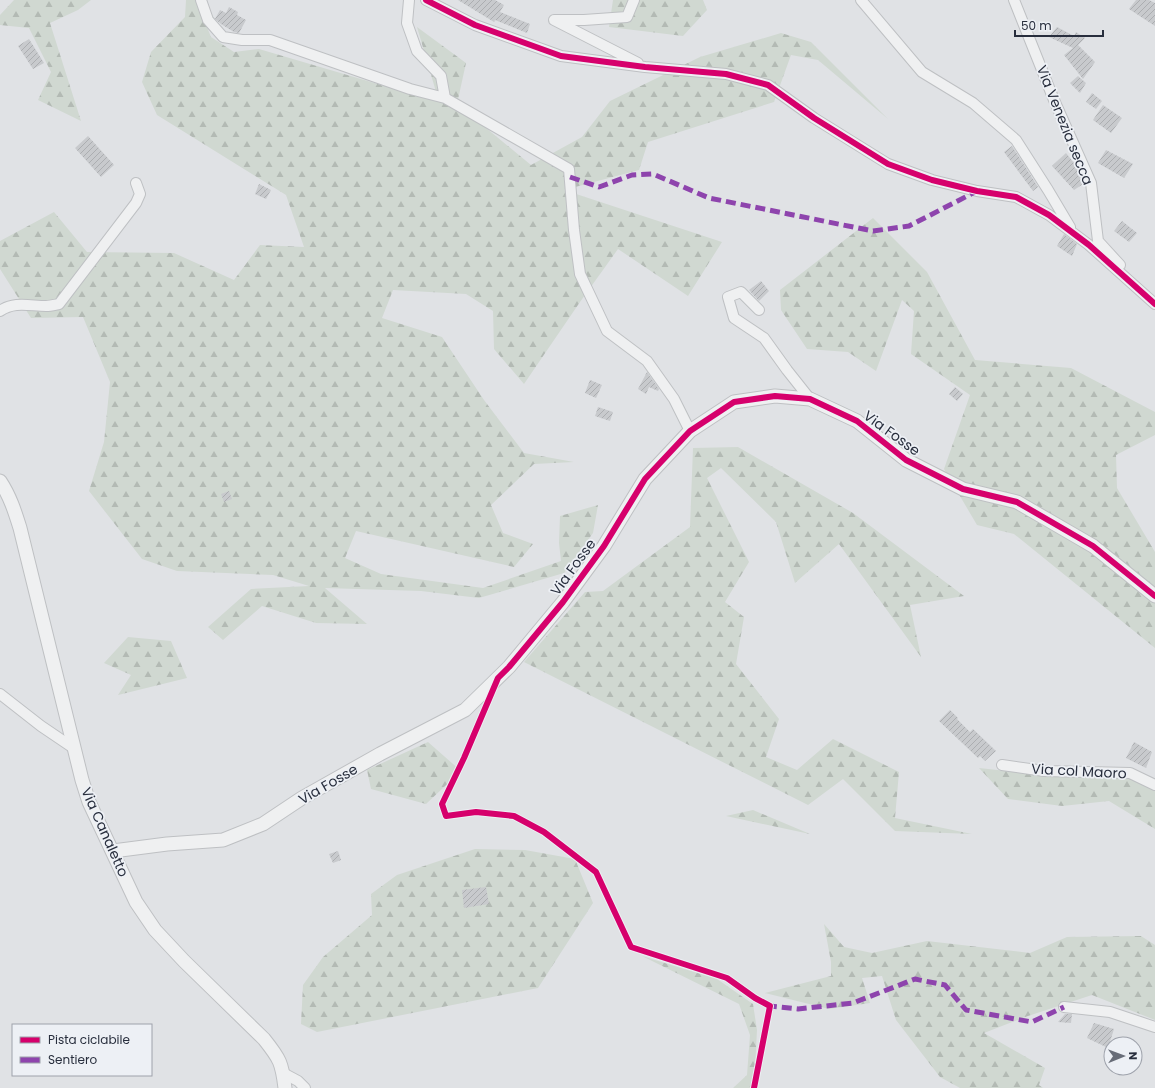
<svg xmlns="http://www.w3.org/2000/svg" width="1155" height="1088" font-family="Poppins,sans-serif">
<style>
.forest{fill:url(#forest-firs)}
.building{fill:url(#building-hatch)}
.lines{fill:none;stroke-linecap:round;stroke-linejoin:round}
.minor-casing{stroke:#bec0c3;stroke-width:12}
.tertiary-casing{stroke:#bec0c3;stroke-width:15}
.minor{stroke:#eff0f1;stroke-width:10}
.tertiary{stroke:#eff0f1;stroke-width:13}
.quiet{stroke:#8e44ad;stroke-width:5;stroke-dasharray:10 5;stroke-linecap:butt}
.cycleway-casing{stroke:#edf0f5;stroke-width:8}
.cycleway{stroke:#d6006c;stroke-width:6}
.labels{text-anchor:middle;stroke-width:3.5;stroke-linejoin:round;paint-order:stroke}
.street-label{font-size:14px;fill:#282e3d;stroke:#edf0f5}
</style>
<defs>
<pattern id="forest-firs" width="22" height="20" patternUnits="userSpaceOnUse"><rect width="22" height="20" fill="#d0d8d1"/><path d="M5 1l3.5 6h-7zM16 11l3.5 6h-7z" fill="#b3bab4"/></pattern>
<pattern id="building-hatch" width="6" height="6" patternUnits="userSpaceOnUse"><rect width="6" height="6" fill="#c8cacd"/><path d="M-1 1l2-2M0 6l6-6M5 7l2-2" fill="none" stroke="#acaeb1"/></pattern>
</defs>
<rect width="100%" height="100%" fill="#e0e2e5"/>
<path class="forest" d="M14 0H91L78 10 50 23 81 121 38 100 51 72 29 28 0 25V15Z
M186 0H196L211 37 234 52 259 49 439 102 417 27 466 63 457 104 531 165 582 137 610 101 700 57 781 33 811 42 888 119 818 60 791 55 774 102 648 142 639 170 564 190 722 242 688 296 618 249 580 302 524 384 494 349 493 311 466 294 393 290 382 318 442 337 484 400 524 453 574 462 534 464 491 505 503 533 533 544 514 567 356 531 345 558 381 574 483 588 561 561 559 543 560 516 598 505 593 533 564 573 479 598 421 591 325 588 367 624 316 623 262 606 223 640 208 627 251 589 309 586 273 575 177 571 142 559 89 491 104 442 110 382 83 317 31 318 0 269V241L54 212 87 252 174 253 234 280 260 245 304 247 286 195 157 115 142 82 151 52 185 17Z
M613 0H703L707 10 683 36 609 27Z
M873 218 927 272 975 360 1071 368 1155 412V435L1116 455 1117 488 1155 552V648L1014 534 977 525 944 469 970 395 911 354 914 311 902 300 876 371 848 352 807 349 781 310 780 290Z
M738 447 853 513 964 596 910 605 921 657 839 544 795 583 776 522 721 468 707 478 749 562 725 602 744 617 736 664 779 719 766 757 797 770 833 739 899 772 895 818 972 834 895 831 843 779 808 805 524 662 585 592 603 591 690 527 693 448Z
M128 637 171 641 187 678 118 695 131 675 104 663Z
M428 742 461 771 426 804 371 789 367 770Z
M979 768 1042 775 1113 772 1155 786V829L1109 801 1062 806 1008 799Z
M753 810 810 834 726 816Z
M475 849 525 850 575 859 593 903 538 988 317 1032 301 1024 303 985 323 957 372 915 371 894 397 875Z
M824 924 844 947 872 953 927 941 1030 953 1067 937 1141 936 1155 945V1020L1092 995 1028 1016 984 1033 1045 1068 1039 1085 1043 1088H960L940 1077 896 1020 882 976 862 978 870 1003 829 1009 765 993 831 976V962Z
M642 956 717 979 753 1004 757 1030 754 1088H733L747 1075 750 1035 739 1004Z"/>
<path class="building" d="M458 0H495L504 5 500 12 530 24 527 33 495 20 494 22Z
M1136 0H1149L1155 3V26L1129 9Z
M229 7 238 12 237 15 246 20 239 33 234 32 221 24 215 19 220 10 226 13Z
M1057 27 1074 36 1076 32 1085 38 1078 45 1095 62 1083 79 1064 55 1073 48 1049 37Z
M29 39 44 63 33 69 18 46Z
M1078 76 1086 83 1080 93 1070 83Z
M1092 93 1102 101 1096 109 1086 102Z
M1103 105 1122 118 1111 133 1093 120Z
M88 136 114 165 101 177 75 148Z
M1012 146 1038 187 1033 191 1004 152Z
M1106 150 1133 164 1124 178 1098 163Z
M1066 153 1077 167 1083 184 1074 190 1052 166Z
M259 184 271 190 266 199 255 194Z
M1122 221 1137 233 1129 242 1114 231Z
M1064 234 1077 244 1072 256 1057 246Z
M761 281 769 291 759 301 749 290Z
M647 372 659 389 658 391 649 387 646 394 638 389Z
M590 380 602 385 596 398 585 393Z
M955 387 963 394 957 401 949 394Z
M598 407 613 412 610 421 595 416Z
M229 491 232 499 224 502 221 494Z
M950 710 958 718 957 719 970 732 973 729 996 751 985 761 980 756 978 758 939 721Z
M1134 742 1152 752 1146 768 1126 758Z
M338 851 341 860 333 863 329 854Z
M486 887 489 904 464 908 462 890Z
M1065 1014H1072L1071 1023 1058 1022Z
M1094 1023 1114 1029 1108 1048 1087 1038Z"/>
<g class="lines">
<g class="minor-casing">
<path id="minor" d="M201 0 208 20 223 37 242 40H270L410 89 445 98 441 76 417 51 407 23 409 0
M426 0 475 25 561 56 645 67 726 74 768 85 814 118 888 164 932 180 977 191 1016 197 1049 215 1089 245 1155 304
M634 0 627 17 584 20H554L638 63
M861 0 922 72 973 103 1016 140 1048 190 1070 227
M1014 0 1054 100 1091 183 1098 241 1120 265
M445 98 569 169 574 230 580 274 607 331 647 361 674 399 690 431
M759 310 741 292 728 297 734 318 764 338 787 370 810 399
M0 311C14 301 30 306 46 306 50 306 54 305 59 304L136 203 140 194 136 183
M0 694 41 726 75 749
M1002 765 1044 771 1130 773 1155 785
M1064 1007 1110 1012 1155 1027
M283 1073 298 1081 305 1088"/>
</g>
<g class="tertiary-casing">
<path id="tertiary" d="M0 481C10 496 15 512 20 528L82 780 89 802 136 902 155 930 184 961 264 1039C280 1059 282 1063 285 1088
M113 851 167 844 223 840 263 824 302 798 380 754 465 710 509 667 563 602 604 546 645 479 690 431 734 402 775 396 810 399 857 421 906 460 963 489 1017 502 1093 546 1155 596"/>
</g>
<use href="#minor" class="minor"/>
<use href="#tertiary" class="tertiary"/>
<path class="quiet" d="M570 177 599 187 632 175 653 174 709 198 873 231 909 226 977 191
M767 1005 770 1006 798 1009 853 1003 915 979 945 985 966 1010 1032 1022 1064 1007"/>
<g class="cycleway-casing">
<path id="cycleway" d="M426 0 475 25 561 56 645 67 726 74 768 85 814 118 888 164 932 180 977 191 1016 197 1049 215 1089 245 1155 304
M754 1088 770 1006 755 998 727 978 631 947 596 872 544 832 514 816 476 812 446 816 442 804 464 758 498 678 509 667 563 602 604 546 645 479 690 431 734 402 775 396 810 399 857 421 906 460 963 489 1017 502 1093 546 1155 596"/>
</g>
<use href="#cycleway" class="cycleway"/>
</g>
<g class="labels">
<g class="street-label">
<text transform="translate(1065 125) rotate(68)" y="5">Via Venezia secca</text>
<text transform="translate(892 433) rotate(36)" y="5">Via Fosse</text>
<text transform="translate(573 567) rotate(-54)" y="5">Via Fosse</text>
<text transform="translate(1079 771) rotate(3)" y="5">Via col Maoro</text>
<text transform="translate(328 784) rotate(-30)" y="5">Via Fosse</text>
<text transform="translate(105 832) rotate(66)" y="5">Via Canaletto</text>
</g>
</g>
<rect x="12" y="1024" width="140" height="52" fill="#edf0f5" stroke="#9ea2ab"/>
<rect x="20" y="1037" width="20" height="6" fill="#d6006c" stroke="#9ea2ab"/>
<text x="48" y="1044" font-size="12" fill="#282e3d">Pista ciclabile</text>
<rect x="20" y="1057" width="20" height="6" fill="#8e44ad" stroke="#9ea2ab"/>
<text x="48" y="1064" font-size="12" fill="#282e3d">Sentiero</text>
<g transform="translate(1123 1056) rotate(89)"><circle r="19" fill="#edf0f5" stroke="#9ea2ab"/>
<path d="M0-3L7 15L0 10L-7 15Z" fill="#686d78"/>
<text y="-6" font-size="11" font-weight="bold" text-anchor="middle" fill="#282e3d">N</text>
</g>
<path d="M1015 30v6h88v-6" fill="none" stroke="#282e3d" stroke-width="2"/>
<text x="1021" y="30" font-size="12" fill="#282e3d" stroke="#edf0f5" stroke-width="3" paint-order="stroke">50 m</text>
</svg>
